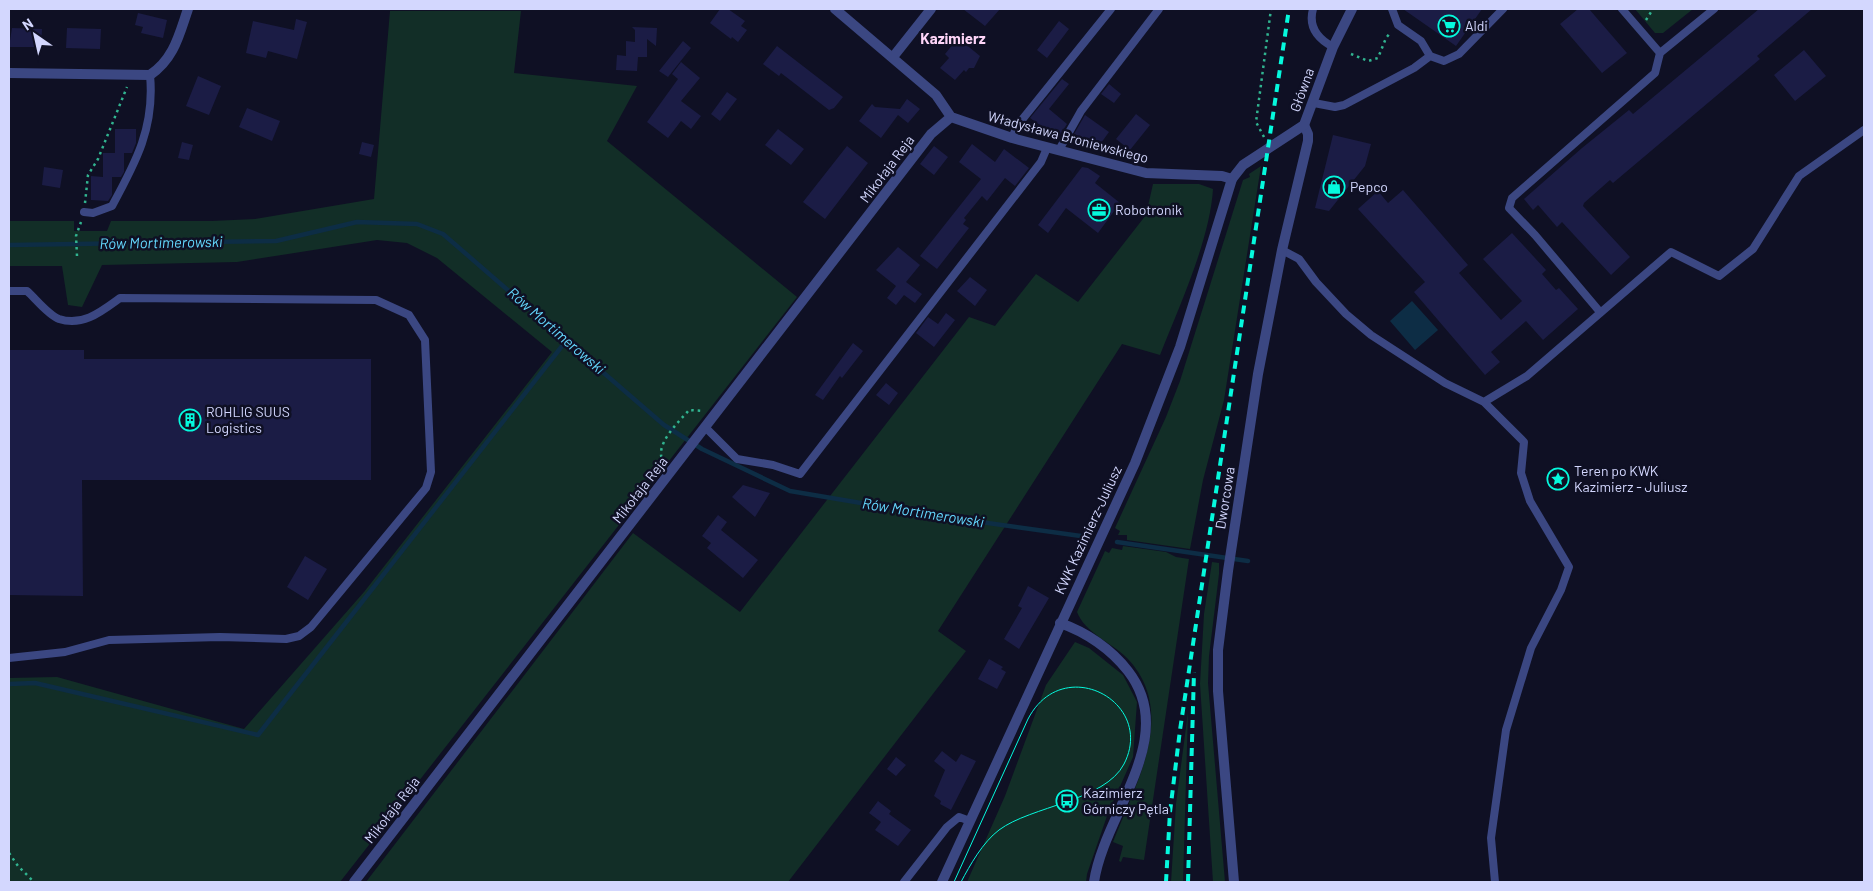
<svg xmlns="http://www.w3.org/2000/svg" width="1873" height="891" font-family="Barlow,sans-serif">
<style>
.green{fill:#122e27}
.water{fill:#0d2d45}
.lines{fill:none;stroke-linecap:round;stroke-linejoin:round}
.stream{stroke:#0d2d45;stroke-width:4.5}
.building{fill:#1b1c45}
.path{stroke:#31b490;stroke-width:2.5;stroke-dasharray:2.5 4;stroke-linecap:butt}
.service{stroke:#3b4782;stroke-width:8}
.minor{stroke:#3b4782;stroke-width:10}
.tertiary{stroke:#3b4782;stroke-width:10}
.tram{stroke:#05f9dd;stroke-width:1}
.rail{stroke:#05f9dd;stroke-width:4;stroke-dasharray:8 6;stroke-linecap:butt}
.labels{text-anchor:middle;stroke-width:5;stroke-linejoin:round;paint-order:stroke}
.poi-label{font-size:14px;fill:#d3d7fe;stroke:#0f1024;text-anchor:start}
.street-label{font-size:14px;fill:#d3d7fe;stroke:#0f1024}
.neighbourhood-label{font-size:15px;font-weight:bold;fill:#fed5f8;stroke:#0f1024}
.water-label{font-size:15px;font-style:italic;fill:#63d6fc;stroke:#0f1024}
</style>
<rect width="100%" height="100%" fill="#0f1024"/>
<path class="green" d="M1635 9H1693L1663 33H1655Z
M390 11H521L514 73 637 86 607 141 797 297 340 882H9V678L57 677 244 729 364 592 552 352 437 258 407 243 377 240 237 262 102 265 82 307 68 305 62 266H9V221H74V231H107L111 221H212L255 219 374 199Z
M1261 166 1224 400 1203 480 1190 549 1127 540V535H1118L1120 531 1115 528 1166 417 1180 381 1243 180 1250 177 1249 174Z
M1153 184H1199L1213 189C1210 240 1179 307 1160 355L1122 344 938 631 966 651 788 882H366L633 533 740 612 969 317 995 326 1036 274 1078 302 1146 215Z
M1123 546 1166 552 1176 557 1189 559 1144 860 1123 857 1121 862 1119 861 1123 846 1113 842C1135 785 1179 712 1127 658 1111 642 1085 633 1077 612L1105 551 1109 553 1112 548 1122 550Z
M1212 562 1219 563V574L1209 656 1208 683 1225 882H1213L1200 684 1204 614Z
M1075 642 1089 648 1123 675 1137 702 1133 757 1107 816 1087 874 1086 882H967L1005 796 1046 685Z
M1188 712 1183 882H1171L1176 804Z"/>
<path class="water" d="M1412 301 1438 330 1415 350 1390 321Z"/>
<g class="lines">
<path class="stream" d="M9 245 276 241 357 222 417 224 443 234 664 425 702 449 790 491 938 516 1088 537
M1117 542 1248 561
M9 684 35 683 258 735 566 341"/>
</g>
<path class="building" d="M720 9H728L745 21 741 26 747 30 738 42 732 37 731 39 710 23Z
M963 9H1000L985 26Z
M1403 9H1482L1456 46Z
M1578 9H1589L1627 53 1602 73 1560 24Z
M1759 9H1812L1757 56 1760 59 1613 183 1610 180 1584 203 1583 206 1630 257 1611 275 1562 222 1557 227 1538 205 1533 210 1524 199 1582 148 1629 110 1633 114Z
M138 13 167 20 163 38 141 33 143 27 135 25Z
M296 19 307 22 297 59 268 51 266 58 246 53 253 21 294 30Z
M1059 21 1069 29 1047 58 1037 50Z
M632 27 657 28 656 46 647 39V57H638L637 71 616 70 617 55 626 56V41L635 42V30Z
M12 28 42 29 41 47H9Z
M67 28 101 29 100 49 66 48Z
M958 38 980 56 974 68H969L966 72 964 70 955 80 940 68 949 58 945 54Z
M683 41 691 48 668 77 659 71Z
M777 46 843 97 834 108 829 110 781 73 779 76 763 64Z
M1804 50 1826 76 1795 101 1774 75Z
M681 62 700 78 681 101 701 116 691 129 681 121 668 138 647 122 678 79 672 74Z
M198 76 221 86 209 115 186 106Z
M1062 79 1069 84 1049 109 1067 124 1058 138 1030 118Z
M1109 84 1121 94 1114 103 1101 94Z
M727 92 737 99 720 121 711 114Z
M907 99 920 109 908 123 898 115 881 138 859 121 872 104 875 107 900 109Z
M247 108 280 121 272 141 239 127Z
M1136 114 1150 125 1130 150 1116 139Z
M1085 115 1109 132 1096 150 1074 134Z
M115 129H136V143L132 153H124V172L121 177H106H112V195L108 201 91 200V176L103 177V153H115Z
M778 129 804 149 791 165 765 145Z
M1333 135 1371 144 1365 166 1329 211 1315 208Z
M182 142 193 145 189 160 178 158Z
M362 142 374 145 371 157 359 154Z
M972 144 995 162 1004 149 1029 168 1015 186 1005 178 987 201 982 196 964 218 966 220 963 224 969 228 937 269 920 256 981 179 959 162Z
M847 146 868 163 825 219 803 202Z
M934 146 948 157 934 175 920 164Z
M44 167 63 170 60 188 42 185Z
M1082 167 1088 168 1100 176 1095 183 1120 203 1098 233 1066 208 1048 233 1038 225Z
M1403 190 1468 265 1459 273 1501 320 1522 301 1483 259 1512 233 1546 270 1542 274 1556 290 1559 288 1578 309 1543 340 1526 321 1491 352 1500 362 1485 375 1414 292 1425 282 1358 209 1378 191 1388 203Z
M898 247 920 265 906 282 922 294 915 303 904 295 896 305 887 298 896 286 876 270Z
M970 277 987 290 975 306 957 291Z
M946 313 955 320 934 347 916 333 928 317 938 324Z
M853 343 863 351 842 378 840 376 823 400 815 395Z
M9 350H84V359H371V480H82L83 596 9 595Z
M886 383 898 393 889 405 876 395Z
M743 485 770 493 755 517 732 497Z
M718 515 727 522 721 530 758 560 743 578 707 548 711 543 702 536Z
M305 556 327 569 308 600 287 587Z
M1028 586 1049 598 1019 649 1004 639 1022 608 1018 606Z
M989 659 1003 667 1001 669 1006 672 997 689 978 679Z
M942 751 956 762 961 754 976 761 951 810 940 804 941 801 934 796 945 770 934 761Z
M896 757 906 765 896 776 887 769Z
M878 801 891 811 889 814 911 830 898 846 875 830 881 822 869 813Z"/>
<g class="lines">
<path class="path" d="M1646 20 1653 9
M1351 54 1368 61 1378 58 1386 38 1391 32
M1264 137 1256 122 1271 9
M85 203 88 175 98 159 127 87
M77 256 76 236 81 222
M664 463C652 446 679 422 689 410L703 411
M9 853 18 866 34 882"/>
<path class="service" d="M1313 9C1308 27 1318 39 1333 47
M1392 9 1398 25 1421 41 1430 56 1444 61 1459 54 1503 9
M1622 9 1660 53
M1314 103 1335 107 1344 105 1414 68 1430 56
M1012 138 1017 126 1111 9
M1059 150 1081 111 1159 9
M84 212 93 213 112 206C136 162 155 127 150 75
M1282 250 1299 259 1316 282 1346 314 1371 335 1445 383 1484 402 1527 376 1671 252 1719 276 1753 249 1799 176 1864 130
M9 291H27C36 299 48 315 59 319 83 327 102 311 120 298L376 300 409 315 425 340 431 472 426 488 311 627 299 636 286 639 220 637 109 640 65 652 9 658
M1600 312 1535 235 1509 208 1512 198 1655 73 1660 53 1714 9
M1484 402 1524 442 1521 473 1530 501 1569 567 1561 590 1531 648 1506 730 1491 838 1495 882
M705 427 737 459 773 465 800 474 1041 162 1047 148
M904 882 947 827 959 817 970 821"/>
<path class="minor" d="M835 9 936 95 951 117 1012 138 1146 173 1222 176 1232 179
M893 57 931 9
M9 73 150 75C174 59 179 35 188 9
M1060 623C1086 632 1111 649 1128 671 1180 738 1104 813 1094 882
M354 882 931 134 951 117
M1234 882 1218 691V650L1228 571 1258 374 1282 250 1308 141V134L1304 125"/>
<path class="tertiary" d="M942 882 1135 463 1180 347 1232 179 1243 165 1304 125 1333 47 1352 9"/>
<path class="tram" d="M954 882 1028 719C1063 652 1156 702 1124 764 1105 801 1031 806 999 830 983 842 970 865 961 882"/>
<path class="rail" d="M1166 882 1170 812 1180 730 1289 9
M1188 882 1194 672"/>
</g>
<defs>
<g id="supermarket-ring" transform="scale(1.125)"><circle r="9.5" fill="#0f1024" stroke="#05f9dd" stroke-width="1.5"/><path d="M-6-5.5h2.5l.6 2H6L4.5 2H-2.5L-4.4-4H-6ZM-1.5 3.2a1.3 1.3 0 1 0 .1 0ZM3 3.2a1.3 1.3 0 1 0 .1 0Z" fill="#05f9dd"/></g>
<g id="shop-ring" transform="scale(1.125)"><circle r="9.5" fill="#0f1024" stroke="#05f9dd" stroke-width="1.5"/><path d="M-5-2.5h2.3a2.7 3.5 0 0 1 5.4 0H5L5.5 6h-11ZM-1.5-2.5h3a1.5 2.3 0 0 0-3 0Z" fill="#05f9dd"/></g>
<g id="office-ring" transform="scale(1.125)"><circle r="9.5" fill="#0f1024" stroke="#05f9dd" stroke-width="1.5"/><path d="M-6-3h4V-5.5h4V-3h4V5H-6ZM-1-4.5V-3h2v-1.5ZM-6 0V1H6V0Z" fill="#05f9dd"/></g>
<g id="building-ring" transform="scale(1.125)"><circle r="9.5" fill="#0f1024" stroke="#05f9dd" stroke-width="1.5"/><path d="M-4-6H4V6H1V3H-1V6H-4ZM-2.5-4.3h1.7v1.8h-1.7ZM.8-4.3h1.7v1.8H.8ZM-2.5-1h1.7V.8h-1.7ZM.8-1h1.7V.8H.8Z" fill="#05f9dd"/></g>
<g id="sight-ring" transform="scale(1.125)"><circle r="9.5" fill="#0f1024" stroke="#05f9dd" stroke-width="1.5"/><path d="M0-6L1.8-2.2L6-1.7L2.9 1.2L3.7 5.4L0 3.3L-3.7 5.4L-2.9 1.2L-6-1.7L-1.8-2.2Z" fill="#05f9dd"/></g>
<g id="bus-ring" transform="scale(1.125)"><circle r="9.5" fill="#0f1024" stroke="#05f9dd" stroke-width="1.5"/><path d="M-5-6H5V4H4V6H2V4H-2V6H-4V4H-5ZM-3.5-4V0h7V-4ZM-3.5 1.2v1.5H-2V1.2ZM2 1.2v1.5H3.5V1.2Z" fill="#05f9dd"/></g>
</defs>
<g fill-rule="evenodd">
<use href="#supermarket-ring" x="1449" y="26"/>
<use href="#shop-ring" x="1334" y="187"/>
<use href="#office-ring" x="1099" y="210"/>
<use href="#building-ring" x="190" y="420"/>
<use href="#sight-ring" x="1558" y="479"/>
<use href="#bus-ring" x="1067" y="801"/>
</g>
<g class="labels">
<g class="poi-label">
<text x="1465" y="31">Aldi</text>
<text x="1350" y="192">Pepco</text>
<text x="1115" y="215">Robotronik</text>
<text x="206" y="417">ROHLIG SUUS<tspan x="206" dy="16">Logistics</tspan></text>
<text x="1574" y="476">Teren po KWK<tspan x="1574" dy="16">Kazimierz - Juliusz</tspan></text>
<text x="1083" y="798">Kazimierz<tspan x="1083" dy="16">Górniczy Pętla</tspan></text>
</g>
<g class="street-label">
<text transform="translate(1302 90) rotate(-70)" y="5">Główna</text>
<text transform="translate(1068 137) rotate(15)" y="5">Władysława Broniewskiego</text>
<text transform="translate(887 169) rotate(-53)" y="5">Mikołaja Reja</text>
<text transform="translate(640 490) rotate(-52)" y="5">Mikołaja Reja</text>
<text transform="translate(1225 498) rotate(-81)" y="5">Dworcowa</text>
<text transform="translate(1088 530) rotate(-65)" y="5">KWK Kazimierz-Juliusz</text>
<text transform="translate(392 810) rotate(-52)" y="5">Mikołaja Reja</text>
</g>
<g class="neighbourhood-label">
<text x="953" y="44">Kazimierz</text>
</g>
<g class="water-label">
<text transform="translate(161 243) rotate(-1)" y="5">Rów Mortimerowski</text>
<text transform="translate(556 331) rotate(41)" y="5">Rów Mortimerowski</text>
<text transform="translate(923 513) rotate(9)" y="5">Rów Mortimerowski</text>
</g>
</g>
<rect width="1873" height="891" fill="none" stroke="#d3d7fe" stroke-width="20"/>
<g transform="translate(35 35) rotate(326)" stroke="#0f1024" stroke-width="4" paint-order="stroke">
<path d="M0-4L9 19L0 12L-9 19Z" fill="#d3d7fe"/>
<text y="-8" font-size="14" font-weight="bold" text-anchor="middle" fill="#d3d7fe">N</text>
</g>
</svg>
